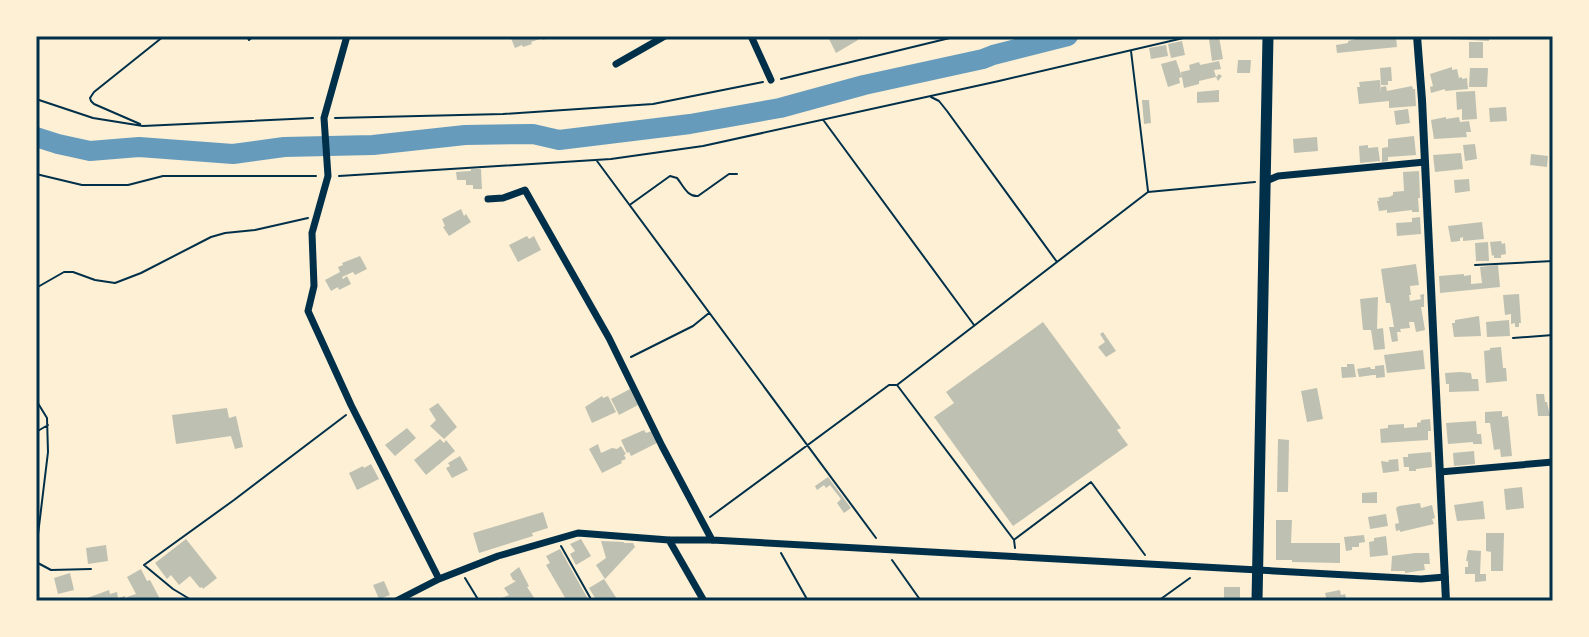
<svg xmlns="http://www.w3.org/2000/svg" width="1589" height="637" font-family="'Space Grotesk',sans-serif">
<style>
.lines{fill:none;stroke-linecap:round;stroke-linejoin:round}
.river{stroke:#669bbc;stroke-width:20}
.building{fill:#bec0b2}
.path{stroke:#003049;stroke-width:2}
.minor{stroke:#003049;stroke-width:7}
.tertiary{stroke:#003049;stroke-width:8}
.trunk{stroke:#003049;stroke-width:11}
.neatline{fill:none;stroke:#003049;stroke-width:3}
</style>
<rect width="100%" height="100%" fill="#fdf0d5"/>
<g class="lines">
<path class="river" d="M36 137 58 144 90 151 139 147 233 154 284 147 373 145 465 135 533 134 559 140 690 124 780 108 864 85 983 59 993 55 1068 36"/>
</g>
<path class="building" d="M510 36H554L543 40V38L531 42 532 44 523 47 522 45 515 48Z
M834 36H856L858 40 836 53 829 39Z
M1368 36H1396L1397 47 1337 53 1336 45 1348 43V41Z
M1429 36H1489V41L1429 38Z
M1219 37 1223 59 1212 61 1209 39Z
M1182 41 1185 55 1171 58 1168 44Z
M1469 42H1483V58H1469Z
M1166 45 1168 56 1151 59 1149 48Z
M1176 60 1182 77 1179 78 1180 83 1168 87 1161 64Z
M1238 60H1251L1250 73H1237Z
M1219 61 1221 69 1214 70 1216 77 1219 74 1222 76 1218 81 1216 77 1199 81V84L1184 88 1181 72 1190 70 1189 65 1199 62 1200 65Z
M1391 67 1392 81H1388V85H1381L1380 68Z
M1452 67V70L1457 69 1459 78 1462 77V79L1467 78 1468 89 1445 91V89L1431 93 1430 87 1433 86 1430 74Z
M1470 68H1488L1487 87H1469Z
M1380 80 1381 93V87L1386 86 1387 91 1412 86 1413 89H1415L1416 106 1389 108V101L1359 104 1357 87H1360L1359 82Z
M1219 90V102L1197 103V92Z
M1475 91 1477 119 1462 120V109L1457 110 1456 92Z
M1142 100H1149L1151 123 1144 124Z
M1506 107 1507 121 1490 122 1489 108Z
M1408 109 1410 123 1396 125 1394 111Z
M1446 117V119L1459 117 1460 122 1469 121 1471 132H1466L1467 137 1434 139 1431 120Z
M1414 136 1416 155 1388 157V161L1382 162V148L1388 147V139Z
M1317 137 1318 151 1294 153 1293 139Z
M1475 144 1477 159 1465 161 1463 145Z
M1368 145V148L1378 147 1380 161 1360 163 1359 146Z
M1461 153 1463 169 1435 172 1433 155Z
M1531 154 1548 156 1547 167 1530 165Z
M471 169H481L482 189H473V185H466V180H457L456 172 471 171Z
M1419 171 1420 198H1418L1419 212H1412V210L1387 213V210L1379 211 1377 201H1379L1378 198 1389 197 1393 195V192L1404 191 1403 172Z
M1469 179 1470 191 1455 193 1454 180Z
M461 209 464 216 466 214 471 222 449 236 443 227 445 226 442 219Z
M1420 217 1421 234 1397 236 1396 223 1412 222V218Z
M1482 222 1484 239 1463 241V237L1460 238V241L1451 242 1448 226Z
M527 236 529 239 534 236 541 250 518 262 509 245Z
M1501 241 1502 244 1505 243 1506 254 1501 255V258H1494V255L1492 256 1490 242Z
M1488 242 1489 261H1476L1475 243Z
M360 256 367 269 355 275 353 272 342 277 343 279 347 276 351 284 339 290 338 287 331 291 325 280 340 272 338 267 343 265 342 263Z
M1416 264 1419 285 1410 286 1411 295H1409L1410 301 1421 299 1420 295 1424 294V307H1421L1425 330 1416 332 1414 322H1409L1410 328 1400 329 1401 332H1397L1398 341 1392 342 1389 327H1394L1390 303H1386L1381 269Z
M1498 265 1500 287 1440 293 1439 276 1464 274V276L1471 275V284L1482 283 1480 267Z
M1519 294 1521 323H1519V327H1515V323L1511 324V314L1505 315 1503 295Z
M1378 297 1377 329 1383 328 1385 349 1374 350 1371 330H1363L1360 299Z
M1479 316 1481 336 1454 337 1452 323H1455V320Z
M1509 320 1510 336 1487 337 1486 322Z
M1043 322 1121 428 1117 430 1128 445 1013 526 934 417 954 403 946 392Z
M1103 332 1116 351 1106 357 1098 347 1105 342 1100 334Z
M1501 347 1503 368H1506L1507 381 1486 383 1484 351 1490 350V348Z
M1423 350 1425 369 1387 373 1384 355Z
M1347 364H1354L1356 377 1342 378 1341 367H1347Z
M1384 365 1385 377 1376 378V375H1373L1359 377 1357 369 1370 367 1371 369H1375V366Z
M1460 372 1471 373 1472 379H1478L1479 391 1449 392V384H1446L1445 373Z
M1317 388 1323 419 1307 422 1301 391Z
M630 389 638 405 619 415 611 399Z
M1536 394H1544L1545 402H1547L1550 416H1538Z
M602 396 603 398 608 396 616 412 592 423 585 407Z
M438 403 457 427 444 439 430 426 436 420 429 409Z
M227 408 229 418 236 416 243 447 235 449 231 436 176 444 172 415Z
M1502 411V417L1508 416 1512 456 1501 457 1500 449 1494 450 1490 423H1485V412Z
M1430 419 1431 431H1428V440L1381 443 1380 429 1388 428V425L1404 424V428L1417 427V423L1421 422V420Z
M1476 421 1477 434H1481L1482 444H1473V442L1448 444 1446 423Z
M407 428 416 438 395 456 385 445Z
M644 430 646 433 652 431 657 443 631 456 629 452 627 453 621 440Z
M440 439 444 443 446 440 455 451 426 475 414 460Z
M1278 439 1289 440 1288 492H1277Z
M598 444 601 453 612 448 617 449 621 446 626 454 624 455 626 459 621 461 622 463 602 473 589 449Z
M1474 451 1475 464 1454 466 1453 453Z
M1431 452 1432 467 1416 469V471H1409V467H1404L1403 457H1408V454Z
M460 456 468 470 452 478 446 468 450 466 448 463Z
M1398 459 1399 471 1383 473 1381 461 1389 462 1388 460Z
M371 464 379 479 357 490 349 473 363 466 364 468Z
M828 477 851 508 844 513 837 503 841 499 830 485 826 488 824 485 817 490 815 486Z
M1522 487 1524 508 1506 510 1504 489Z
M1377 492V503H1362V493Z
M1483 501 1485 519 1457 521 1454 505Z
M1420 503 1421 508 1432 505 1435 518 1432 519 1434 524 1400 532V530L1396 531 1395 524 1399 523 1396 508 1399 506Z
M543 512 548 528 532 533 533 536 479 553 473 533Z
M1386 514 1388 526 1370 529 1368 517Z
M1276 520H1292L1291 543H1340V563L1292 562V560H1276Z
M1486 533H1504L1503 571H1491V552L1486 551Z
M1364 535 1365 542 1359 543V547H1352V550L1346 551 1344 537Z
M1386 536 1388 555 1370 557 1369 542 1374 541V538Z
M186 539 217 578 203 589 202 587 200 588 190 576 179 585 171 575 167 579 155 563Z
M581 539 591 556 576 565 570 554 575 551 570 544Z
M601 541 624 542V543H633L635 547 605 579 596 565 606 558Z
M106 545 108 561 88 564 86 548Z
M560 549 589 601H567L546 565 550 563 546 556Z
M1468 550 1481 551 1480 574H1486V581L1475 582V574H1465V567H1468V561H1466Z
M1415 553H1429L1430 564H1424L1425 570 1405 573V571H1391L1392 556Z
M519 567 529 586 527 587 535 599 533 601H495L509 595 504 588 516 581 513 580 510 574Z
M141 569 147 581 150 580 161 601H128L127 597 136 594 127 577Z
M70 573 74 590 58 594 54 578Z
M604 579 617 599 615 601H597L589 588Z
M384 581 390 595 379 599 373 585Z
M1224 587H1240V601H1224Z
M109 590 110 594 117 592 118 598 125 596 126 601H79Z
M1340 590 1341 595 1345 594 1347 601H1327L1325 593Z"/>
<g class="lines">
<path class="path" d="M247 36 249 40 254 36
M1131 51 1148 191
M781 79 958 36
M931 97 939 101 947 111 1057 262
M36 99 93 118 143 126 313 118
M335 118 503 114 653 104 763 82
M824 121 974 325
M140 124 94 104 91 101 90 98 94 92 164 36
M597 161 876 538
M36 174 82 185H128L163 176H316
M339 176 611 159 703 146 999 81 1192 36
M631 204 670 176 677 178C683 185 687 197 698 196L729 174H737
M1475 265 1553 261
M36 288 64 272H73L95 280 115 283 141 273 211 237 225 233 255 230 308 218
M1513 338 1553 335
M631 357 693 326 709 313
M36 400 47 418 48 452 36 551
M36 432 48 425
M710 517 889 385H896
M1015 539 1091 482 1145 555
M561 546 592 601
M1015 548 1014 540 897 385 1148 192 1255 182
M781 553 808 601
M892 560 921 601
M36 562 51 570 91 569
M465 578 479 601
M193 601 173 589 144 565 234 500 346 415
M1158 601 1190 578"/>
<path class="minor" d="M347 36 324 118 328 176 312 233 314 286 308 311 351 405 439 579
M751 36 771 80
M616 64 665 36
M1266 181 1278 176 1425 162
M488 199 503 198 525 190 609 338 662 446 712 540
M1440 472 1553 462
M669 540 704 601
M396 601 439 579 498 556 578 533 669 540H712L1421 579 1445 577"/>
<path class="tertiary" d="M1417 36 1422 100 1446 601"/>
<path class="trunk" d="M1257 601 1268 36"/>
</g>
<rect width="1589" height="637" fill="none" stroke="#fdf0d5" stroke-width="76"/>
<rect x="38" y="38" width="1513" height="561" class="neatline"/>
</svg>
